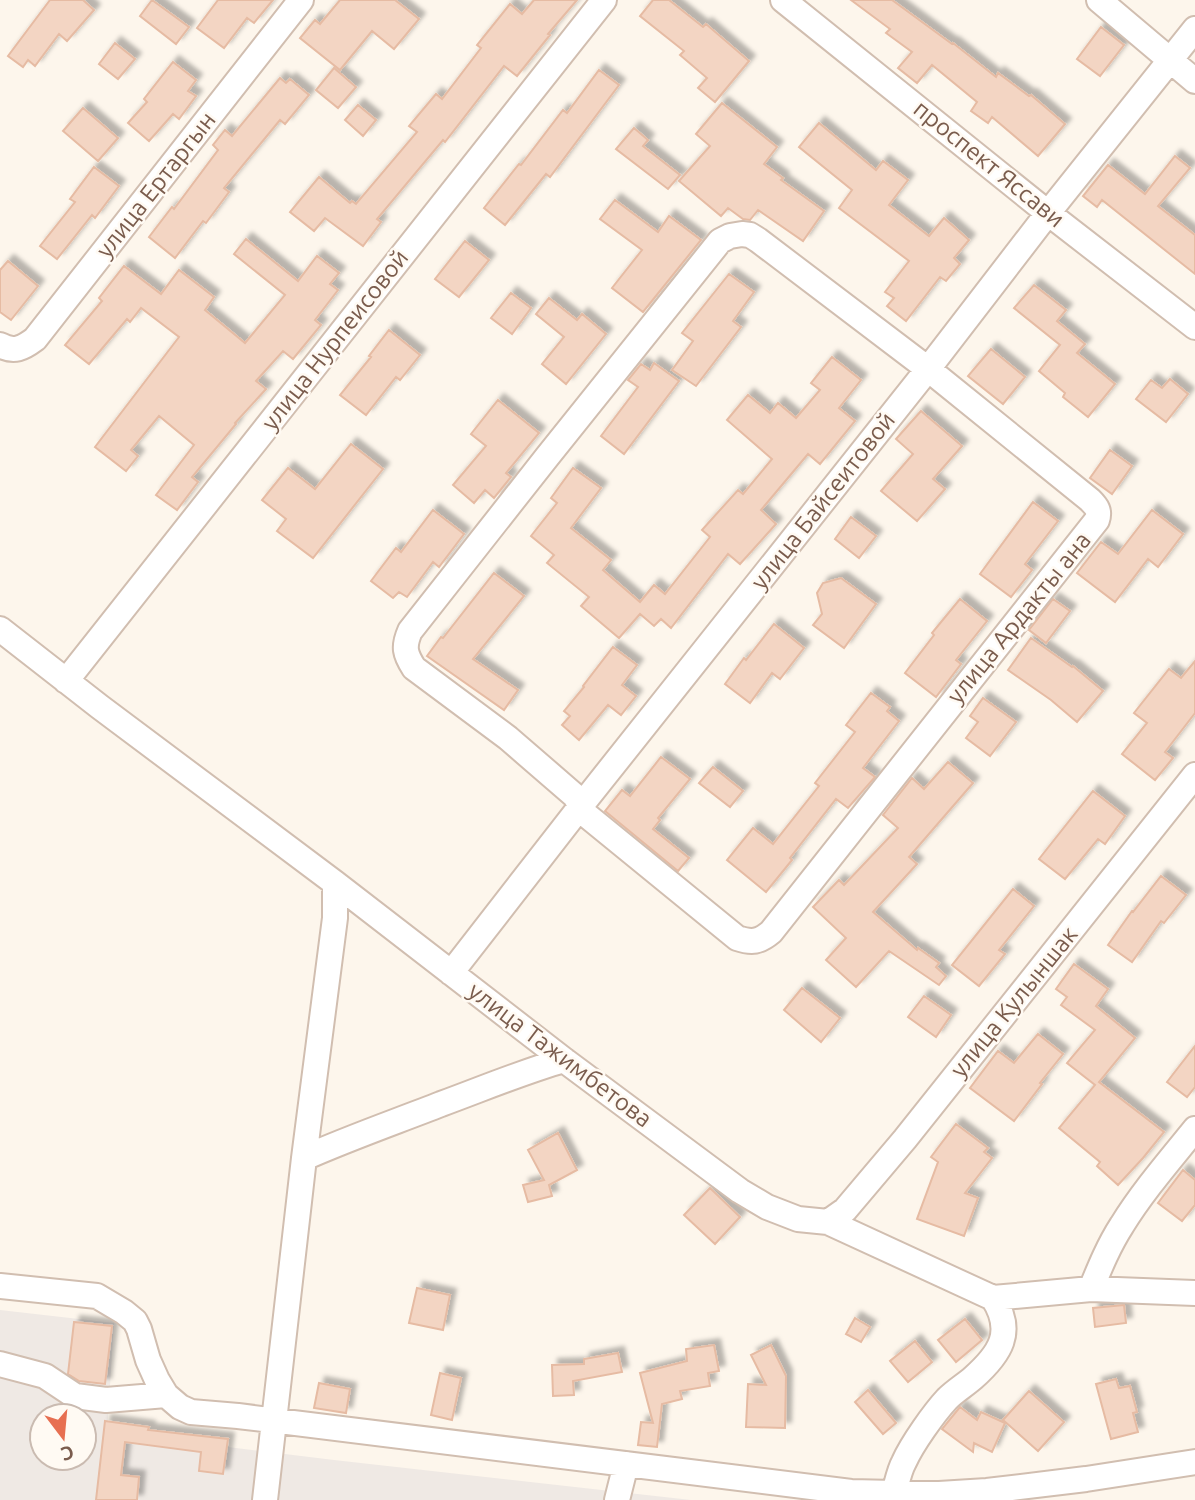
<svg xmlns="http://www.w3.org/2000/svg" width="1195" height="1500" font-family="Ubuntu,sans-serif">
<style>
.industrial{fill:#efe9e4;fill-rule:evenodd}
.building{fill:#f3d5c3;stroke:#e6bba3;stroke-width:2;filter:url(#shadow)}
.lines{fill:none;stroke-linecap:round;stroke-linejoin:round}
.minor-casing{stroke:#d1beb0;stroke-width:28}
.minor{stroke:#fff;stroke-width:24}
.labels{text-anchor:middle;stroke-width:5;stroke-linejoin:round;paint-order:stroke}
.street-label{font-size:24px;fill:#7a5c4d;stroke:#fffaf3}
</style>
<defs>
<filter id="shadow"><feDropShadow dx="6" dy="-6" stdDeviation="2" flood-color="#0004"/></filter>
</defs>
<rect width="100%" height="100%" fill="#fdf6ec"/>
<path class="industrial" d="M0 1310 114 1323 107 1432 334 1460 691 1500H0ZM42 1416H84V1458H42Z"/>
<path class="building" d="M50 0H83L94 10 67 41 59 34 35 66 28 60 23 67 8 56Z
M152 0 189 27 176 44 140 16Z
M218 0H273L254 23 247 18 224 48 197 28Z
M340 0H395L419 19 394 49 372 31 340 70 300 38 315 20 320 24Z
M534 0H577L548 34 550 35 517 76 504 66 445 142 443 140 377 219 381 222 363 246 325 218 314 231 290 212 319 177 350 203 352 201 356 204 417 132 409 126 436 94 442 99 481 48 477 45 510 4 522 14Z
M653 0H669L703 27 706 24 749 61 715 102 698 88 707 78 680 55 684 51 640 16Z
M851 0H892L952 44 953 43 996 77 998 73 1029 96 1031 95 1065 124 1038 156 992 117 988 123 971 111 977 102 932 65 917 83 898 68 912 52 886 33 890 29Z
M1101 27 1124 45 1100 76 1077 59Z
M115 43 135 59 118 79 99 64Z
M173 62 196 80 188 91 196 96 179 119 173 114 149 141 128 123 147 102 144 99Z
M334 68 356 87 338 108 316 90Z
M599 70 619 85 550 177 546 174 505 225 484 208 519 164 521 165 563 110 567 113Z
M280 78 286 83 290 79 309 95 285 124 280 120 224 188 229 192 206 223 203 221 175 258 149 237 172 207 174 209 218 150 213 145 225 130 232 136Z
M722 103 777 147 764 164 783 178 781 180 824 211 803 241 758 210 750 220 743 219 728 208 721 216 679 181 710 146 696 134Z
M358 105 376 120 363 136 345 120Z
M83 108 118 138 98 161 63 131Z
M819 123 876 170 883 161 908 180 889 205 929 236 944 218 969 240 954 258 960 264 946 281 940 277 906 321 887 306 894 298 885 292 909 261 839 208 852 190 799 147Z
M634 128 648 140 643 146 680 175 668 189 616 149Z
M1175 156 1190 168 1158 206 1195 235V274L1102 200 1097 207 1083 196 1108 165 1145 194Z
M94 167 119 186 95 218 92 215 57 259 40 246 75 202 70 199Z
M615 200 658 232 669 216 701 240 643 312 612 288 642 250 600 219Z
M246 239 298 281 317 256 339 273 330 284 338 290 315 320 321 325 293 359 283 351 256 381 266 389 235 423 236 424 192 477 198 482 177 510 156 495 194 445 159 416 131 450 138 456 126 471 95 447 179 337 141 308 130 322 127 319 89 364 65 345 102 301 99 298 124 266 161 294 179 270 214 297 205 310 245 343 285 295 234 254Z
M465 241 489 260 459 297 435 279Z
M8 261 38 286 11 320 0 312V270Z
M729 274 754 292 733 321 741 327 696 386 672 370 693 341 682 333Z
M1034 285 1066 310 1057 321 1085 344 1077 353 1115 384 1088 417 1063 397 1065 393 1039 371 1060 345 1014 308Z
M511 293 531 308 512 334 491 318Z
M549 298 577 320 582 314 606 334 566 384 542 364 564 337 536 314Z
M389 330 420 355 400 380 396 377 366 415 340 395 371 357 369 356Z
M991 349 1025 377 1003 404 968 376Z
M832 357 861 380 839 408 855 421 820 464 808 454 761 510 776 524 740 564 728 554 671 628 661 619 654 626 640 614 619 638 581 606 589 597 547 563 554 555 531 536 557 503 551 498 573 468 601 488 571 528 611 560 603 570 640 602 654 585 665 594 710 537 702 530 738 490 743 494 772 459 727 420 748 395 770 413 778 403 796 418 820 390 811 383Z
M654 363 679 381 624 454 601 436 638 387 628 380 641 364 650 370Z
M1170 379 1188 394 1166 422 1136 399 1151 380 1162 388Z
M498 400 539 433 506 473 511 477 494 498 485 490 474 503 453 485 486 446 471 434Z
M921 411 962 446 933 479 945 489 917 521 881 491 913 454 896 439Z
M351 444 383 469 313 558 277 531 286 519 262 500 288 468 315 489Z
M1110 450 1132 466 1112 494 1090 478Z
M1033 502 1058 521 1025 564 1032 570 1011 597 980 574Z
M433 510 464 534 439 567 433 562 407 597 399 592 393 598 371 581 396 548 401 552Z
M1152 510 1183 534 1158 567 1148 559 1115 602 1077 573 1101 542 1118 554Z
M851 517 876 536 859 558 835 539Z
M494 573 524 596 473 659 518 690 504 710 427 656 441 637 443 638Z
M841 578 876 604 844 648 813 625 822 614 817 593 823 583Z
M960 599 987 621 956 660 961 664 936 697 905 673 934 635 932 633Z
M1053 599 1070 611 1046 643 1029 630Z
M774 624 804 648 780 679 772 673 750 703 725 684 744 658 746 660Z
M1031 638 1072 667 1073 666 1103 691 1077 722 1051 700 1008 670Z
M613 647 637 665 622 685 636 696 621 715 608 705 579 740 562 725 570 716 564 711 584 687 583 686Z
M1195 661V713L1165 752 1173 758 1155 780 1122 754 1147 723 1134 713 1169 669 1181 678Z
M871 693 890 707 887 711 899 721 863 768 875 777 848 808 836 799 790 858 792 860 766 892 727 860 753 828 773 844 819 786 815 783 855 732 846 725Z
M983 698 1016 722 990 756 966 738 978 722 970 716Z
M661 757 690 779 658 818 660 820 653 829 689 858 678 871 605 811 622 790 630 796Z
M948 762 973 783 909 857 917 864 873 912 917 950 918 948 939 963 936 967 946 976 939 985 889 951 856 987 826 960 846 938 813 907 839 880 844 885 898 828 883 815 912 778 924 789Z
M713 767 743 791 730 807 699 783Z
M1093 791 1125 816 1105 844 1098 839 1065 879 1039 859Z
M1161 876 1186 895 1164 923 1161 921 1132 962 1108 945 1132 911 1133 912Z
M1013 889 1034 906 999 950 1005 954 979 986 952 965Z
M1074 964 1108 989 1096 1006 1135 1038 1099 1082 1164 1132 1143 1158 1118 1185 1097 1166 1100 1162 1059 1128 1095 1085 1067 1063 1095 1030 1061 1005 1067 997 1056 989Z
M802 988 840 1018 821 1042 784 1010Z
M924 996 951 1015 936 1037 908 1017Z
M1038 1034 1063 1054 1040 1083 1042 1084 1014 1121 970 1088 998 1051 1014 1063Z
M1195 1046V1087L1187 1097 1167 1082Z
M956 1124 988 1148 984 1152 992 1158 965 1193 978 1198 964 1236 917 1219 938 1162 931 1157Z
M558 1133 577 1170 549 1185 552 1196 528 1202 523 1185 544 1180 528 1150Z
M1183 1170 1195 1180V1205L1182 1221 1158 1203Z
M710 1188 740 1217 715 1244 684 1215Z
M417 1288 450 1295 443 1330 409 1323Z
M1124 1305 1126 1323 1095 1327 1093 1308Z
M855 1318 870 1327 861 1342 846 1334Z
M965 1319 982 1340 956 1362 938 1340Z
M74 1322 112 1326 105 1384 79 1381 68 1374Z
M915 1341 932 1362 908 1382 890 1361Z
M714 1345 719 1371 708 1373 710 1386 680 1391 682 1399 662 1404 657 1447 638 1445 641 1422 653 1423 640 1373 687 1361 686 1349Z
M771 1345 786 1376 785 1428 746 1427 748 1384 766 1385 751 1355Z
M618 1353 622 1372 573 1381 574 1395 553 1396 552 1365 584 1364V1359Z
M440 1373 461 1378 452 1420 431 1415Z
M1116 1379 1119 1388 1130 1386 1137 1412 1133 1413 1138 1432 1111 1439 1096 1384Z
M319 1383 350 1389 346 1413 314 1408Z
M868 1390 896 1423 883 1434 855 1402Z
M1029 1391 1064 1422 1038 1451 1003 1420Z
M960 1407 977 1420 981 1412 1005 1423 992 1452 974 1443 973 1452 942 1429Z
M105 1421 149 1427 148 1430 228 1439 223 1474 199 1471 201 1452 125 1442 121 1475 139 1477 137 1500H96Z"/>
<g class="lines">
<g class="minor-casing">
<path id="minor" d="M783 0 1048 213 1195 327
M1099 0 1195 81
M742 234 750 235 758 240 928 369 1090 500C1097 507 1100 511 1097 520L771 932C759 942 752 943 737 938L585 814 575 796 508 738 414 668C405 654 403 647 410 631L547 457 720 241 730 236Z
M0 345C14 353 23 348 35 339L301 0
M0 629 100 707 335 883 564 1060 740 1191 767 1207 798 1219 828 1222 993 1298 1091 1289 1195 1293
M66 681 604 0
M451 973 580 807 928 369 1048 213 1195 29
M304 1158C349 1138 395 1122 441 1104 482 1089 522 1072 564 1060
M828 1222 845 1210 905 1139 1195 775
M0 1286 97 1296 124 1312 135 1321 139 1329 148 1360 157 1380 166 1395 180 1407 191 1412 238 1416 851 1492 939 1494 987 1491 1086 1479 1195 1462
M1091 1289C1100 1267 1109 1245 1122 1225 1143 1191 1170 1160 1195 1129
M0 1364 45 1376 75 1396 106 1400 166 1395
M894 1493C897 1483 899 1471 904 1462 912 1444 934 1413 947 1399 955 1391 965 1385 973 1378 1000 1354 1015 1332 993 1298
M265 1500 304 1158 335 918V883
M617 1500 626 1464"/>
</g>
<use href="#minor" class="minor"/>
</g>
<g class="labels">
<g class="street-label">
<text transform="translate(989 164) rotate(39)" y="8">проспект Яссави</text>
<text transform="translate(156 185) rotate(-52)" y="8">улица Ертаргын</text>
<text transform="translate(335 340) rotate(-52)" y="8">улица Нурпеисовой</text>
<text transform="translate(823 501) rotate(-52)" y="8">улица Байсеитовой</text>
<text transform="translate(1019 618) rotate(-51)" y="8">улица Ардакты ана</text>
<text transform="translate(1014 1002) rotate(-51)" y="8">улица Кулыншак</text>
<text transform="translate(560 1055) rotate(37)" y="8">улица Тажимбетова</text>
</g>
</g>
<g transform="translate(63 1437) rotate(164)"><circle r="33" fill="#fffaf3" stroke="#cabbb1" stroke-width="2"/>
<path d="M0-5L12 26L0 18L-12 26Z" fill="#e76f51"/>
<text y="-10" font-size="19" font-weight="bold" text-anchor="middle" fill="#7a5c4d">С</text>
</g>
</svg>
